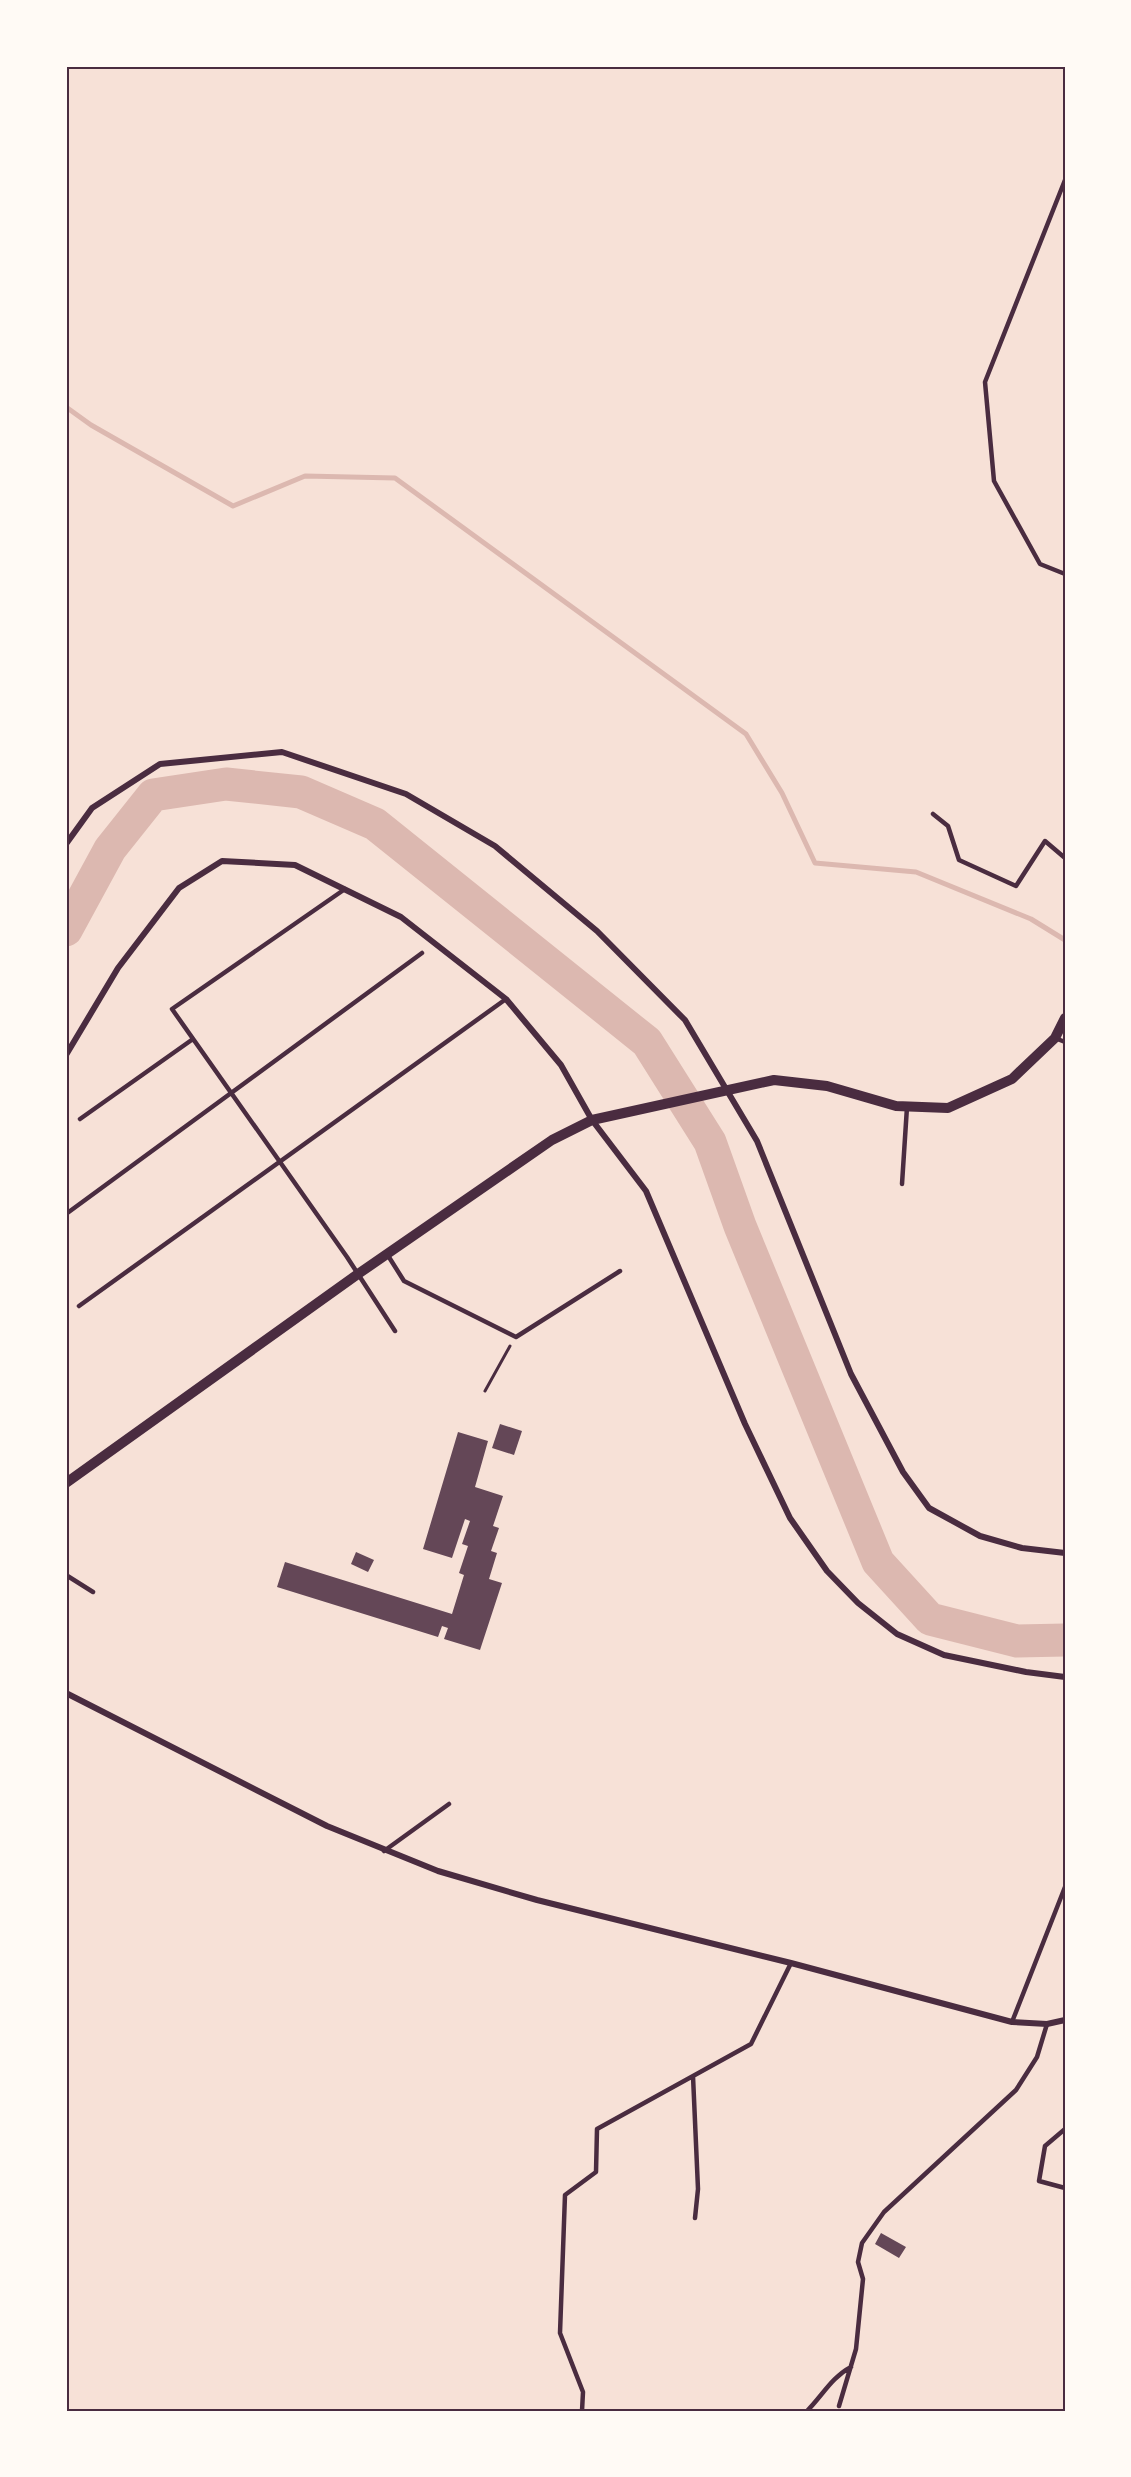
<svg xmlns="http://www.w3.org/2000/svg" width="1131" height="2477" font-family="'Noto Sans',sans-serif">
<style>
.lines{fill:none;stroke-linecap:round;stroke-linejoin:round}
.stream{stroke:#dcb8b0;stroke-width:5}
.river{stroke:#dcb8b0;stroke-width:33}
.building{fill:#644757}
.path{stroke:#4a2c40;stroke-width:3}
.service{stroke:#4a2c40;stroke-width:4.5}
.minor{stroke:#4a2c40;stroke-width:6}
.tertiary{stroke:#4a2c40;stroke-width:10}
.neatline{fill:none;stroke:#4a2c40;stroke-width:2}
</style>
<rect width="100%" height="100%" fill="#f7e1d7"/>
<g class="lines">
<path class="stream" d="M66 407 91 425 233 506 305 476 395 478 746 734 782 793 815 863 916 872 1031 919 1065 940"/>
<path class="river" d="M66 930 110 849 153 795 226 784 301 792 375 824 647 1042 710 1142 740 1226 878 1562 930 1619 1017 1641 1065 1640"/>
</g>
<path class="building" d="M500 1424 522 1431 514 1455 492 1448Z
M458 1432 488 1441 475 1487 503 1496 493 1526 499 1528 491 1551 497 1553 489 1579 502 1583 480 1650 444 1639 448 1628 442 1626 438 1637 277 1587 285 1562 452 1614 464 1575 459 1573 468 1546 462 1544 470 1521 465 1519 452 1558 423 1549Z
M356 1552 374 1560 368 1572 351 1564Z
M881 2233 906 2247 899 2258 875 2244Z"/>
<g class="lines">
<path class="path" d="M485 1391 510 1346"/>
<path class="service" d="M1065 180 985 382 994 481 1040 564 1065 574
M933 814 948 826 959 860 1016 886 1045 841 1065 858
M345 889 172 1009 347 1257 395 1331
M1055 1038 1065 1042
M80 1119 193 1039
M902 1184 907 1107
M66 1214 422 953
M387 1254 404 1281 516 1337 620 1271
M79 1306 506 999
M66 1575 93 1592
M384 1851 449 1804
M1012 2022 1065 1887
M693 2076 698 2189 695 2218
M1065 2129 1045 2146 1039 2181 1065 2188
M839 2406 856 2349 863 2279 858 2262 862 2243 884 2212 1016 2090 1037 2057 1047 2024
M582 2411 583 2392 560 2333 565 2195 596 2172 597 2129 751 2044 791 1963
M807 2411C822 2396 832 2377 851 2367"/>
<path class="minor" d="M66 844 92 808 160 764 282 752 406 794 495 846 597 931 685 1020 757 1141 851 1374 903 1472 929 1508 980 1536 1022 1548 1065 1553
M66 1055 118 968 179 888 222 861 295 865 401 917 506 999 561 1065 592 1120 646 1191 745 1424 790 1518 827 1571 858 1603 897 1634 944 1655 1026 1672 1065 1677
M66 1693 327 1826 438 1871 537 1900 791 1963 1012 2022 1047 2024 1065 2020"/>
<path class="tertiary" d="M66 1483 358 1274 552 1140 592 1120 774 1080 827 1086 896 1106 948 1108 1012 1079 1055 1038 1065 1018"/>
</g>
<rect width="1131" height="2477" fill="none" stroke="#fffaf5" stroke-width="135"/>
<rect x="68" y="68" width="996" height="2342" class="neatline"/>
</svg>
